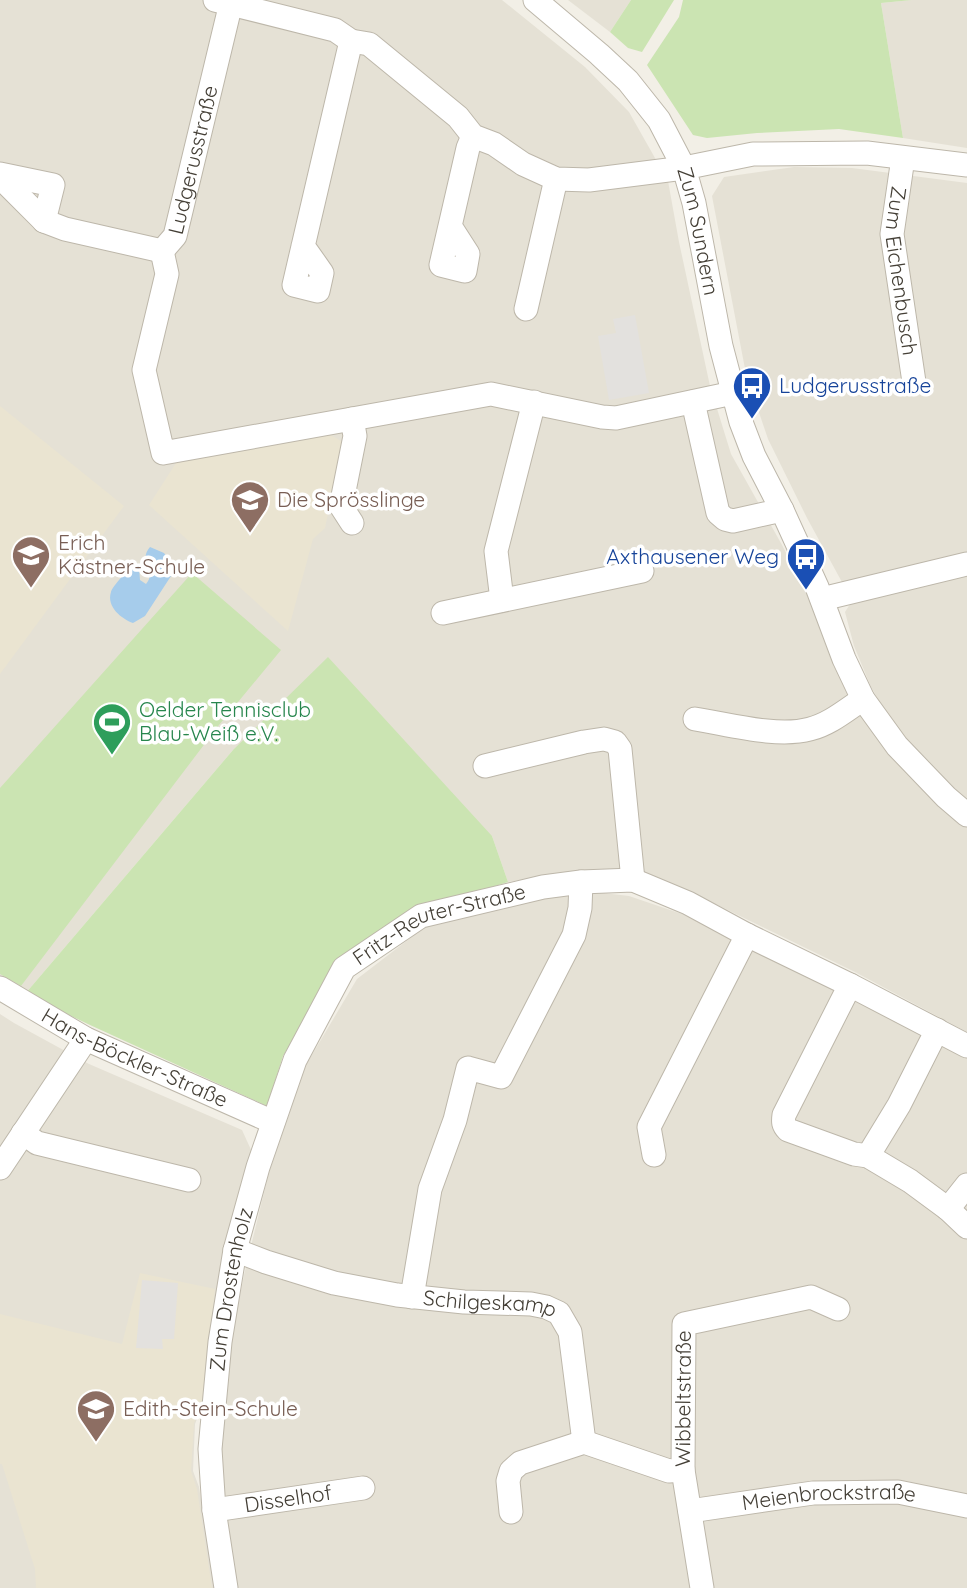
<svg xmlns="http://www.w3.org/2000/svg" width="967" height="1588" font-family="Quicksand,sans-serif">
<style>
.residential{fill:#e5e1d5}
.education{fill:#eae4d1}
.green{fill:#cbe4b2}
.parking{fill:#e3e1de}
.water{fill:#a6cceb}
.lines{fill:none;stroke-linecap:round;stroke-linejoin:round}
.minor-casing{stroke:#bdb7aa;stroke-width:25}
.minor{stroke:#fff;stroke-width:23}
.labels{text-anchor:middle;stroke-width:7;stroke-linejoin:round;paint-order:stroke}
.street-label{font-size:21px;fill:#443f36;stroke:#fff}
.transit-label{font-size:21px;fill:#164399;stroke:#fff;text-anchor:start}
.education-label{font-size:21px;fill:#785e54;stroke:#fff;text-anchor:start}
.leisure-label{font-size:21px;fill:#27864d;stroke:#fff;text-anchor:start}
</style>
<rect width="100%" height="100%" fill="#f2efe6"/>
<path class="residential" d="M0 0H502L585 67 629 112 668 181 679 242 710 386 731 454 782 545 808 596 836 665 939 804 967 827V1032L855 972 697 895 545 876 508 882 492 836 233 750 25 994 0 977Z
M568 0H631L610 32Z
M912 0H967V148L903 138 881 3Z
M794 167 852 168 967 183V556L843 584 807 518 768 439 746 374 712 196 724 177Z
M967 573V805L903 742 871 687 854 646 845 612 852 601Z
M586 891 629 896 682 914 967 1055V1588H238L224 1503 220 1453 230 1348 244 1275 269 1172 306 1065 357 979 426 926 541 899Z
M0 1014 14 1023 89 1064 242 1130 252 1152 224 1247 217 1288 203 1403 195 1424 193 1471 199 1487 204 1518 214 1588H0Z"/>
<path class="education" d="M0 406 124 506 0 674Z
M329 434 343 442 325 528 313 539 288 631 149 505 176 463Z
M140 1273 215 1289 202 1403 194 1423 191 1471 197 1489 212 1588H36L35 1569 2 1464H0V1314L122 1344Z"/>
<path class="green" d="M631 0H674L642 52 628 48 610 32Z
M683 0H912L881 3 903 138 839 129 757 133 707 138 693 135 647 65 679 17Z
M192 573 281 650 219 725 21 986 0 974V788Z
M328 657 492 836 508 882 415 911 338 964 283 1056 267 1106 90 1025 25 994 233 750Z"/>
<path class="parking" d="M635 315 649 393 609 400 598 336 616 333 613 319Z
M142 1280 178 1283 174 1339H162L163 1349 136 1348Z"/>
<path class="water" d="M150 547 164 553 171 563V576L145 616 133 623C122 619 106 607 111 592 112 587 128 570 132 564L139 567 140 580 146 584C158 571 137 562 150 547Z"/>
<g class="lines">
<g class="minor-casing">
<g id="minor">
<path d="M215 0 335 30 351 41 369 44 458 117 473 136 494 144 523 164 556 179 589 180 684 168 753 154 867 153 967 165"/>
<path id="s1" d="M535 0 599 54 628 81 659 120 684 168 694 203 721 346 741 422 754 456 782 510 817 587 844 659 863 699 897 746 946 797 967 815"/>
<path id="s2" d="M903 158 892 234 914 382"/>
<path d="M0 174 53 185 44 221"/>
<path d="M0 177 44 221 65 229 162 251"/>
<path d="M450 226 468 254 465 271 441 265 468 148 473 136"/>
<path d="M303 246 322 273 318 291 294 285 351 41"/>
<path d="M162 251 167 274 144 370 163 453 491 394 602 417 616 418 733 393"/>
<path id="s3" d="M162 251 175 236 231 3"/>
<path d="M526 309 556 179"/>
<path d="M693 402 718 513 725 519 733 521 782 510"/>
<path d="M352 419 355 436 341 506 352 523"/>
<path d="M822 599 967 564"/>
<path d="M502 600 496 551 534 402"/>
<path d="M443 613 642 571"/>
<path d="M695 719C728 724 777 738 810 729 830 724 846 710 863 699"/>
<path d="M485 766 584 742 604 739 615 742 620 749 633 880"/>
<path d="M850 985 784 1115C783 1122 783 1125 788 1130L854 1154 868 1156 910 1181 948 1209 967 1227"/>
<path id="s4" d="M0 988 86 1039 273 1122"/>
<path d="M23 1133 37 1143 189 1180"/>
<path d="M654 1155 649 1127 747 935"/>
<path d="M868 1156 899 1105 937 1030"/>
<path d="M0 1168 86 1039"/>
<path d="M948 1209 967 1185"/>
<path id="s5" d="M235 1250 266 1262 334 1283 397 1295 464 1302 531 1304 546 1307 559 1313 570 1332 584 1442"/>
<path d="M412 1297 430 1189 455 1120 468 1068 501 1077 574 935 580 908 581 882"/>
<path id="s6" d="M214 1510 363 1488"/>
<path id="s7" d="M690 1511 813 1493 898 1492 967 1506"/>
<path d="M511 1512 508 1481 511 1471 520 1463 584 1442 669 1471 683 1470"/>
<path id="s8" d="M226 1588 214 1510 210 1449 220 1342 235 1250 258 1167 295 1060 344 968 421 916 543 887 581 882 633 880 688 903 747 935 850 985 967 1046"/>
<path id="s9" d="M702 1588 683 1470 684 1324 811 1297 838 1309"/>
</g>
</g>
<use href="#minor" class="minor"/>
</g>
<defs>
<g id="bus-pin" transform="scale(2.0125)"><path d="M0 17L-7.5 6A9.5 9.5 0 1 1 7.5 6Z" fill="#1a4fb4" stroke="#fff"/><path d="M-5-6H5V4H4V6H2V4H-2V6H-4V4H-5ZM-3.5-4V0h7V-4ZM-3.5 1.2v1.5H-2V1.2ZM2 1.2v1.5H3.5V1.2Z" fill="#fff"/></g>
<g id="school-pin" transform="scale(2.0125)"><path d="M0 17L-7.5 6A9.5 9.5 0 1 1 7.5 6Z" fill="#8d6e63" stroke="#fff"/><path d="M0-5L7-2L0 1L-7-2ZM-4 1L0 2.5L4 1V4Q0 6-4 4Z" fill="#fff"/></g>
<g id="stadium-pin" transform="scale(2.0125)"><path d="M0 17L-7.5 6A9.5 9.5 0 1 1 7.5 6Z" fill="#2e9e5b" stroke="#fff"/><path d="M0-5a6.5 5 0 1 0 0 10a6.5 5 0 1 0 0-10ZM-3.5-1.8h7v3.6h-7Z" fill="#fff"/></g>
</defs>
<g fill-rule="evenodd">
<use href="#bus-pin" x="752" y="386"/>
<use href="#school-pin" x="250" y="500"/>
<use href="#school-pin" x="31" y="555"/>
<use href="#bus-pin" x="806" y="557"/>
<use href="#stadium-pin" x="112" y="722"/>
<use href="#school-pin" x="96" y="1409"/>
</g>
<g class="labels">
<g class="street-label">
<text dy="7" stroke="none"><textPath href="#s3" startOffset="98">Ludgerusstraße</textPath></text>
<text dy="7" stroke="none"><textPath href="#s1" startOffset="292">Zum Sundern</textPath></text>
<text dy="7" stroke="none"><textPath href="#s2" startOffset="114">Zum Eichenbusch</textPath></text>
<text dy="7" stroke="none"><textPath href="#s8" startOffset="751">Fritz-Reuter-Straße</textPath></text>
<text dy="7" stroke="none"><textPath href="#s4" startOffset="152">Hans-Böckler-Straße</textPath></text>
<text dy="7" stroke="none"><textPath href="#s8" startOffset="301">Zum Drostenholz</textPath></text>
<text dy="7" stroke="none"><textPath href="#s5" startOffset="262">Schilgeskamp</textPath></text>
<text dy="7" stroke="none"><textPath href="#s9" startOffset="191">Wibbeltstraße</textPath></text>
<text dy="7" stroke="none"><textPath href="#s6" startOffset="75">Disselhof</textPath></text>
<text dy="7" stroke="none"><textPath href="#s7" startOffset="140">Meienbrockstraße</textPath></text>
</g>
<g class="transit-label">
<text x="779" y="393">Ludgerusstraße</text>
<text x="779" y="564" text-anchor="end">Axthausener Weg</text>
</g>
<g class="education-label">
<text x="277" y="507">Die Sprösslinge</text>
<text x="58" y="550">Erich<tspan x="58" dy="24">Kästner-Schule</tspan></text>
<text x="123" y="1416">Edith-Stein-Schule</text>
</g>
<g class="leisure-label">
<text x="139" y="717">Oelder Tennisclub<tspan x="139" dy="24">Blau-Weiß e.V.</tspan></text>
</g>
</g>
</svg>
